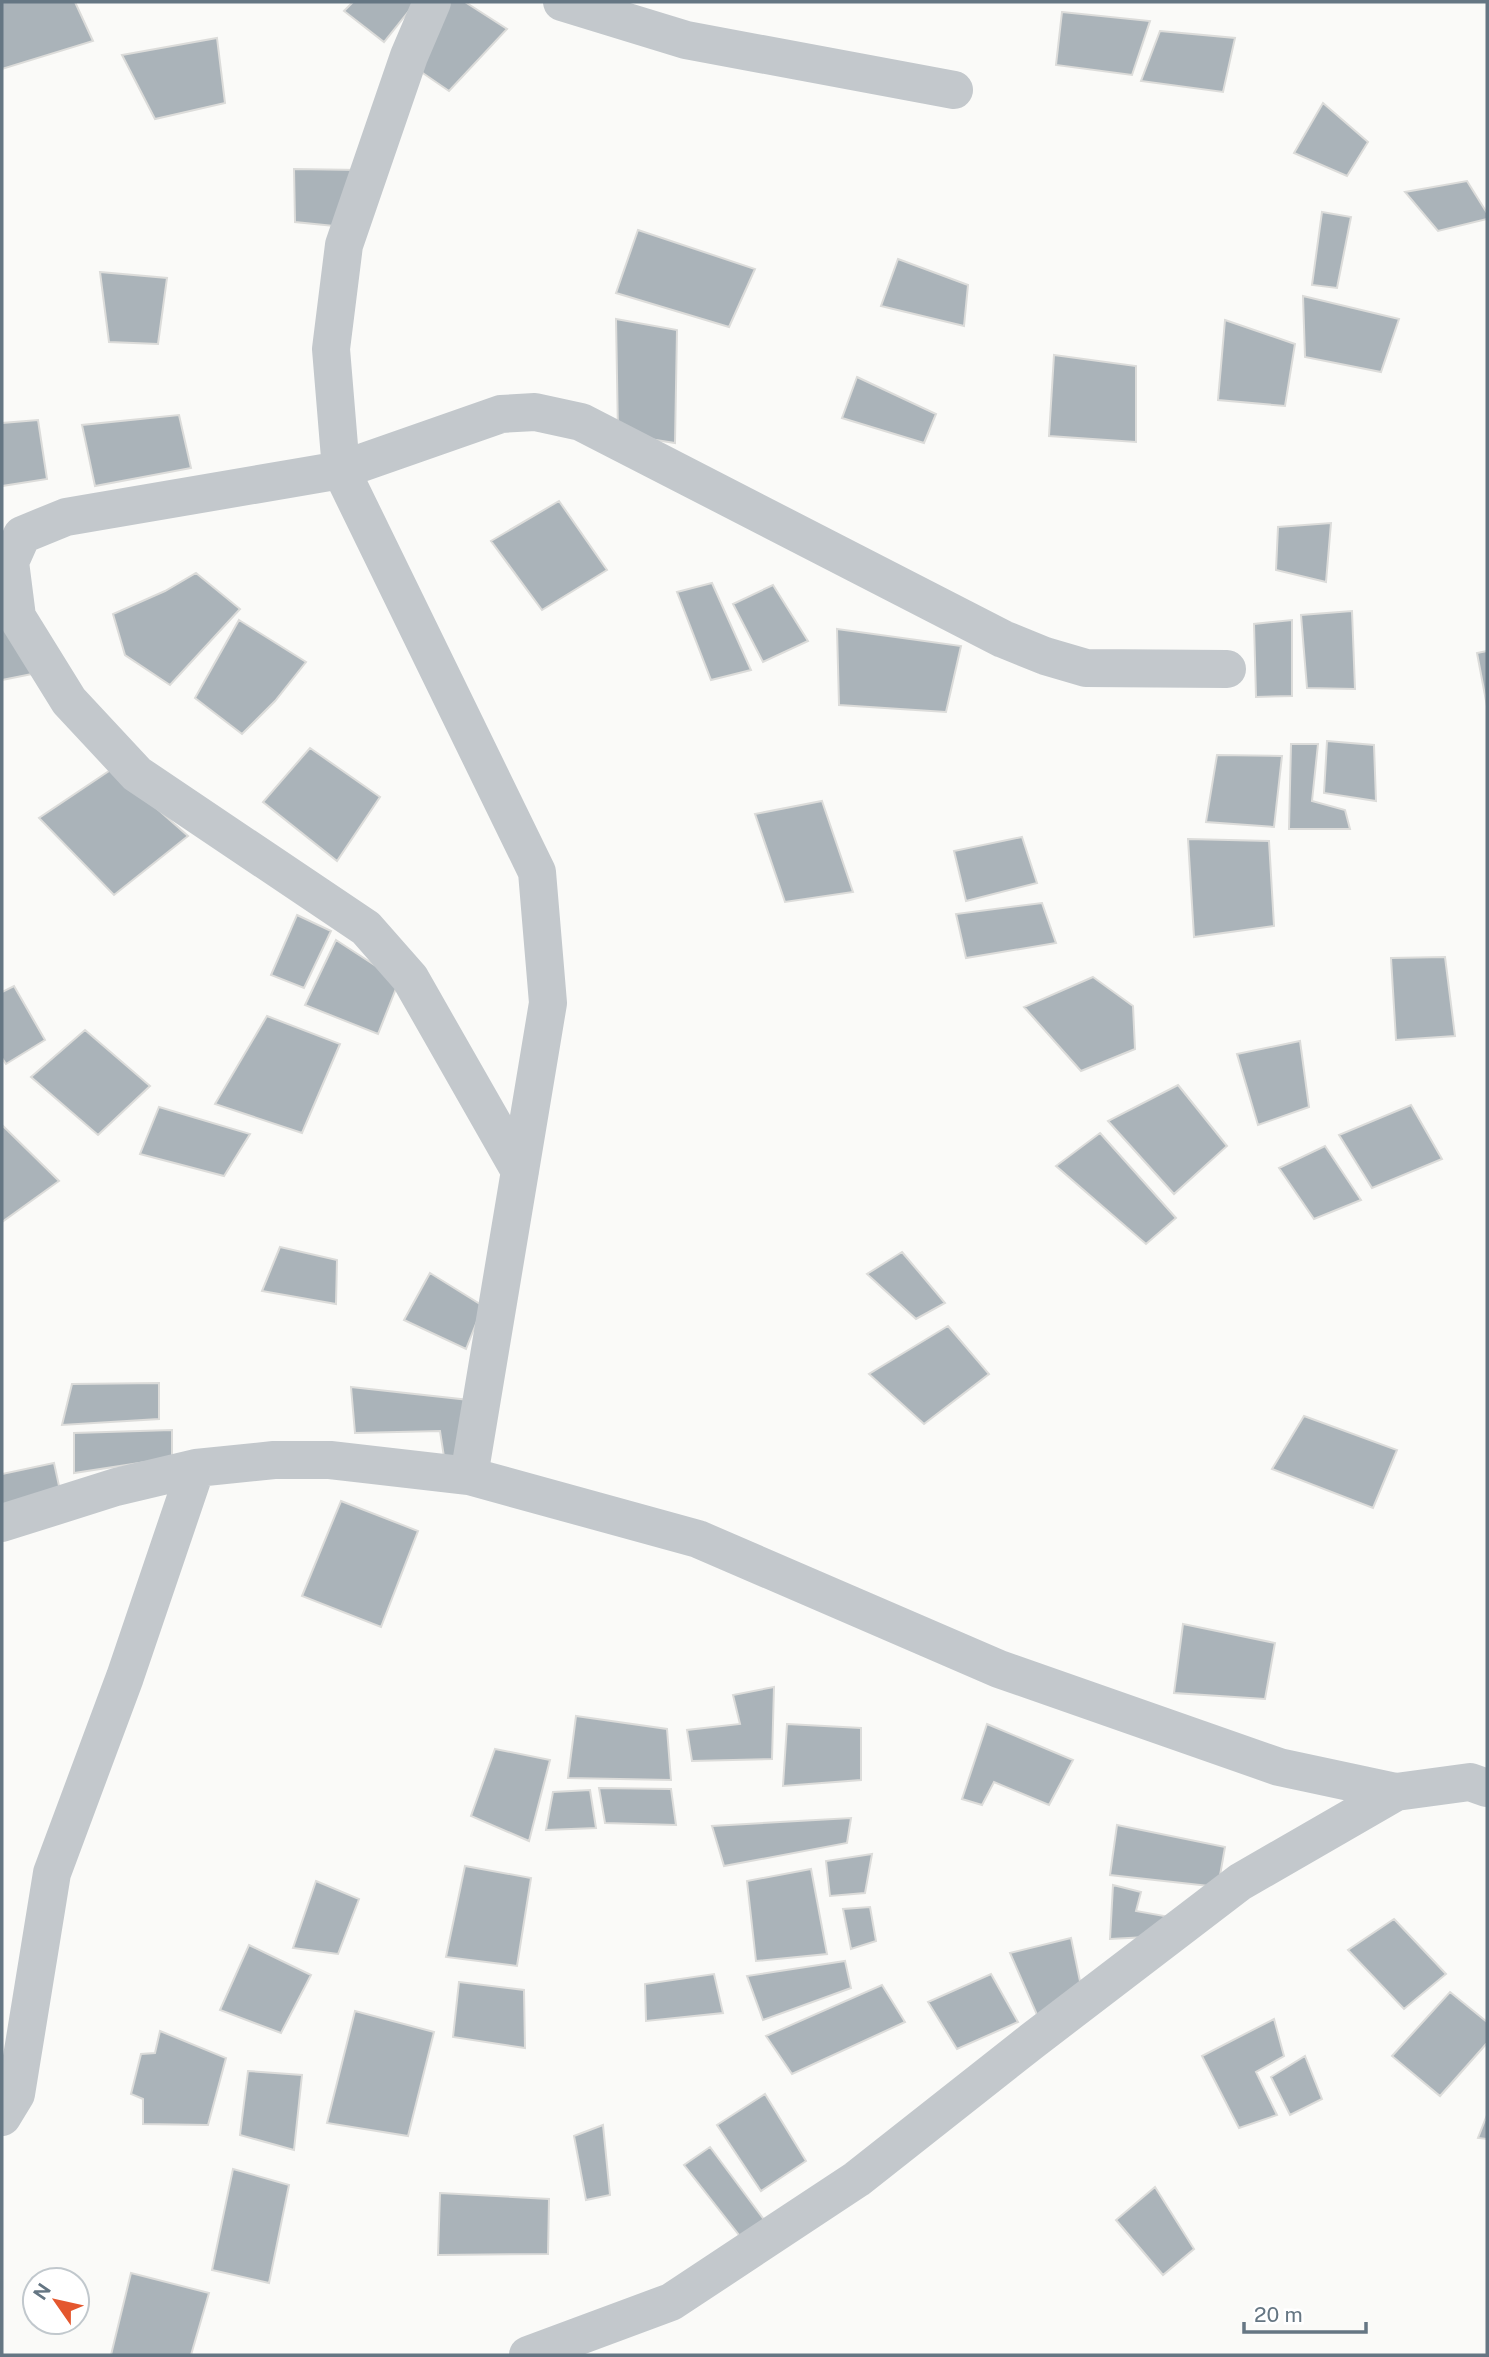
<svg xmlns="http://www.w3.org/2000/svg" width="1489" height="2357" font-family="'Public Sans',sans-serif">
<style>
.building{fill:#aab3b9;stroke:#dcdcda;stroke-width:2}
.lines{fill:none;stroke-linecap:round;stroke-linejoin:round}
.minor{stroke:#c3c8cc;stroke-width:38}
</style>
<rect width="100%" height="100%" fill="#fafaf8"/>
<path class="building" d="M2 2H75L93 41 2 69Z
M353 2H416L384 42 344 11Z
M442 2H465L507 29 449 91 414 67Z
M1062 12 1150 21 1132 75 1056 65Z
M1160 31 1235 38 1223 92 1141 81Z
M217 38 225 103 155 119 122 55Z
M1323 103 1368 142 1347 176 1294 153Z
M294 169 360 170 344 227 295 222Z
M1467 181 1487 213V219L1438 231 1405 192Z
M1322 212 1351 217 1337 288 1312 285Z
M638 230 755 269 729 327 616 293Z
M898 259 968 285 964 326 881 306Z
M100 272 167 278 158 344 109 342Z
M1303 296 1399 319 1381 372 1305 357Z
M616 319 677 330 675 443 618 434Z
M1225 320 1295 344 1285 406 1218 400Z
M1054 355 1136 366V442L1049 436Z
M857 377 936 414 924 443 842 418Z
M179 415 191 468 95 486 82 425Z
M38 420 47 479 2 486V423Z
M559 501 607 570 542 610 491 541Z
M1331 523 1326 582 1276 570 1278 527Z
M196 573 240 609 170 685 125 655 113 614 165 591Z
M712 583 751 670 711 680 677 592Z
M773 585 808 641 763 662 733 604Z
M2 602 32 674 2 680Z
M1352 611 1355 689 1307 688 1301 615Z
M239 620 306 662 275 701 242 734 195 698Z
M1292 620V696L1256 697 1254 624Z
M837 629 961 646 946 712 839 705Z
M1487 651V706L1477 653Z
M1327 741 1374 745 1376 801 1324 793Z
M1291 744H1318L1312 801 1345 810 1350 829H1289Z
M310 748 380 797 337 861 263 802Z
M1217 755 1282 756 1274 827 1206 822Z
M112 769 188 836 114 895 39 818Z
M822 801 853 892 785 902 755 814Z
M1022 837 1037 883 966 901 954 851Z
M1188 839 1269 841 1274 926 1194 937Z
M1042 903 1056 943 966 958 956 914Z
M297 915 331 931 304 988 271 975Z
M336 940 399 981 378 1034 305 1005Z
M1445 957 1455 1036 1396 1040 1391 958Z
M1093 977 1133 1006 1135 1049 1081 1071 1024 1007Z
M14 986 45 1040 6 1064 2 1058V992Z
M267 1016 340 1044 302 1133 215 1104Z
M85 1030 150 1086 98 1135 31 1077Z
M1300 1041 1309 1107 1258 1125 1237 1054Z
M1178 1085 1227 1146 1174 1194 1108 1121Z
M1411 1105 1442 1159 1372 1188 1339 1135Z
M159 1107 250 1134 224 1176 140 1154Z
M2 1125 59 1181 2 1222Z
M1100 1133 1176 1218 1146 1244 1056 1166Z
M1325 1146 1361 1200 1314 1219 1279 1168Z
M280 1247 337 1260 336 1304 262 1291Z
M902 1252 945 1303 916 1319 867 1274Z
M430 1273 483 1306 466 1349 404 1320Z
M948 1326 989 1374 924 1424 869 1374Z
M159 1383V1419L62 1425 72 1384Z
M351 1387 469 1400 462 1460 444 1457 440 1431 355 1433Z
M1304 1416 1397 1450 1373 1508 1272 1469Z
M172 1430V1458L74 1473V1433Z
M54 1463 61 1495 2 1509V1474Z
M341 1501 418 1531 381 1627 302 1596Z
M1183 1624 1275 1643 1265 1699 1174 1693Z
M774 1687 772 1759 692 1761 687 1730 740 1724 733 1695Z
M576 1716 667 1729 671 1780 568 1778Z
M787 1724 861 1728V1780L783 1786Z
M987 1724 1073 1760 1049 1805 994 1782 982 1805 962 1799Z
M495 1749 550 1760 529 1841 471 1816Z
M599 1788 671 1789 676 1825 605 1823Z
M590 1790 596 1828 546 1830 553 1792Z
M851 1818 847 1843 724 1866 712 1826Z
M1117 1825 1225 1847 1218 1887 1110 1875Z
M872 1854 865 1893 830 1896 826 1861Z
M465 1866 531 1878 517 1966 446 1957Z
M811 1869 827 1954 756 1961 747 1881Z
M316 1881 359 1899 338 1954 293 1948Z
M1113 1885 1141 1892 1136 1911 1170 1917 1147 1937 1110 1939Z
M870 1907 876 1941 851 1949 843 1909Z
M1394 1919 1446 1974 1404 2009 1348 1950Z
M1071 1938 1081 1986 1038 2017 1010 1953Z
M249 1945 311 1975 281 2033 220 2010Z
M845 1961 851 1988 763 2020 747 1976Z
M714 1974 723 2013 646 2021 645 1984Z
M991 1974 1018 2022 957 2049 928 2002Z
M459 1982 524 1990 525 2048 453 2037Z
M882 1985 905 2022 792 2074 766 2036Z
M1450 1992 1487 2022V2043L1440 2096 1392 2056Z
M355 2011 434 2032 408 2136 327 2123Z
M1274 2019 1284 2056 1256 2072 1277 2115 1239 2128 1202 2056Z
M160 2031 226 2058 208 2125 143 2124V2099L131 2094 141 2054 155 2053Z
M1305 2056 1322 2099 1290 2115 1271 2077Z
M248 2071 302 2075 294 2150 240 2135Z
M765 2094 806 2161 761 2191 717 2125Z
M1487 2115V2139L1478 2138Z
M603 2125 610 2195 586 2200 574 2136Z
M710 2147 765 2221 743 2240 684 2165Z
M233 2169 289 2185 269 2283 212 2270Z
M1155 2187 1194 2249 1163 2275 1116 2220Z
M440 2193 549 2199 548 2254 438 2255Z
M131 2273 209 2293 191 2355H111Z"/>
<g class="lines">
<path class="minor" d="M432 2 409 56 344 245 331 349 341 470 537 872 548 1003 469 1476
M562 2 686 40 954 90
M520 1171 410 978 366 928 137 774 69 701 17 617 10 562 22 535 66 517 341 470 501 414 535 412 581 422 1003 639 1045 656 1086 668 1227 669
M2 1523 116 1487 196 1468 274 1460H330L469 1476 698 1539 999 1669 1279 1767 1396 1792 1470 1782 1487 1788
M2 2117 16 2094 52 1873 125 1677 196 1468
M528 2355 671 2302 857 2179 1032 2041 1240 1882 1396 1792"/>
</g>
<rect width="1489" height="2357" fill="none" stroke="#657683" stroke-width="7"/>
<g transform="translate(56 2301) rotate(304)"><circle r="33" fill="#ffffff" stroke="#c1c8cd" stroke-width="2"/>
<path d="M0-5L12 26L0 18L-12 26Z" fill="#e4572e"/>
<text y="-10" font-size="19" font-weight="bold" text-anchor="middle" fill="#657683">N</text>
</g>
<path d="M1244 2322v10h122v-10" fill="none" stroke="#657683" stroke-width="3.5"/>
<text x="1254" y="2322" font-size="21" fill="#657683" stroke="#ffffff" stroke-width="5" paint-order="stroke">20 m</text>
</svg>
